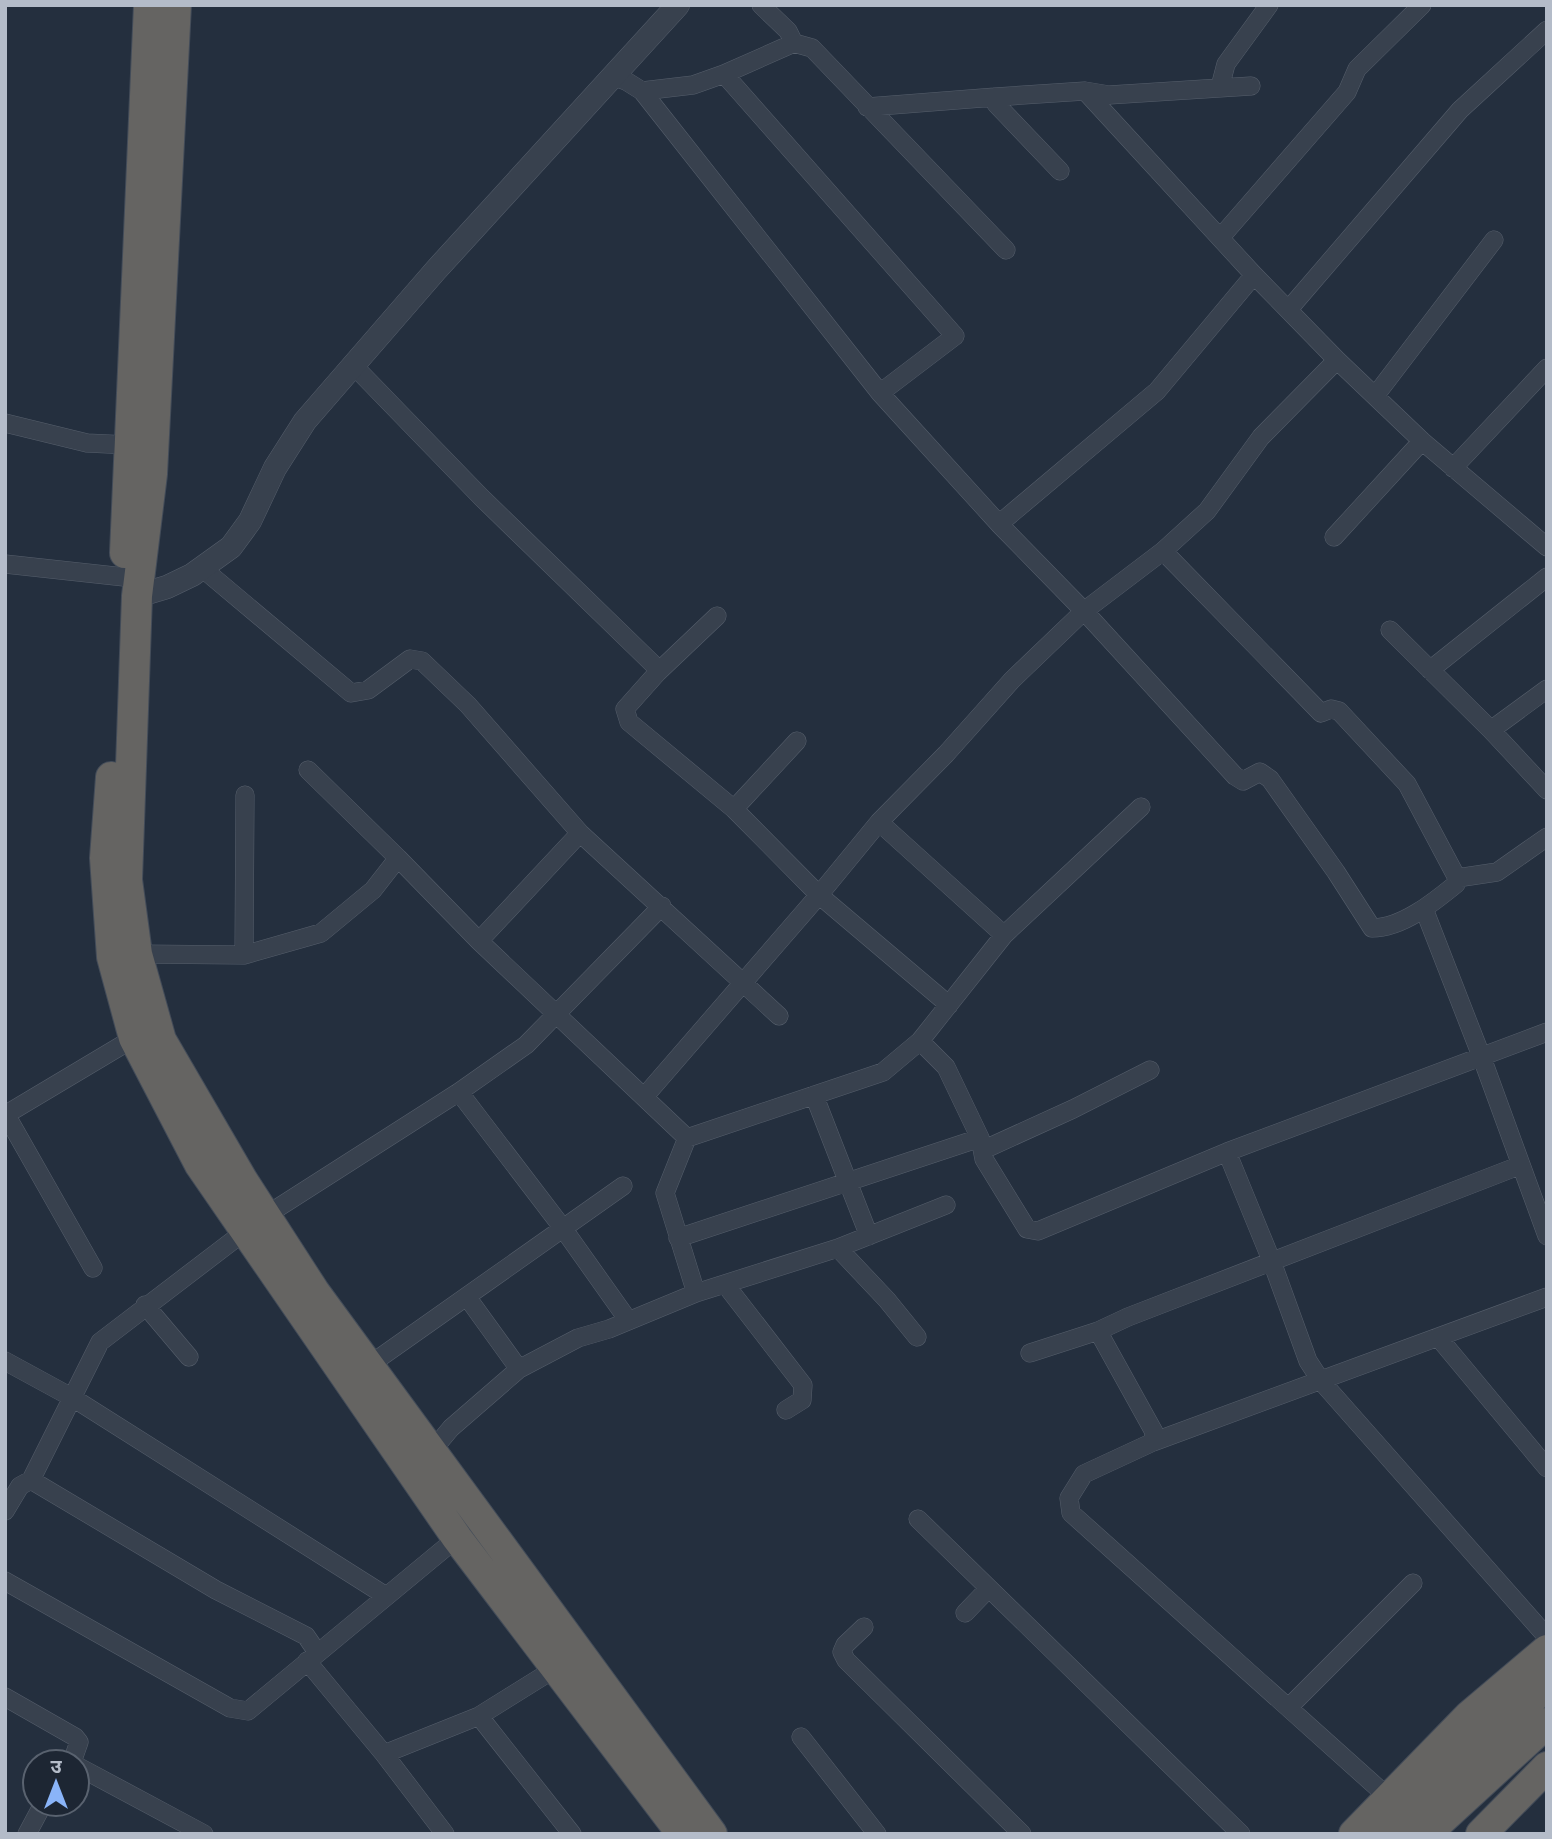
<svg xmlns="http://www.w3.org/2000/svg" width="1552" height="1839" font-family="Barlow,'Noto Sans Devanagari',sans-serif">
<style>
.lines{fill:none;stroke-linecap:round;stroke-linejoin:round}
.minor-casing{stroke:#565f6c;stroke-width:19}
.tertiary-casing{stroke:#565f6c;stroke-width:24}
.trunk-casing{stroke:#434c59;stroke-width:32}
.minor{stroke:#38414e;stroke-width:18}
.tertiary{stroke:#38414e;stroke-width:23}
.trunk{stroke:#656462;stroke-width:30}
</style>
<rect width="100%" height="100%" fill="#242f3e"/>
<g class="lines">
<g class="minor-casing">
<path id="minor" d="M794 43 812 48 1006 250
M724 74 955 336 880 393
M612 76 626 81 642 91 880 393 1000 525 1084 611 1235 776 1243 781 1260 772 1270 779 1336 872 1372 928C1402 928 1434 902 1456 884L1457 878 1407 784 1339 711 1331 709 1321 713 1163 551
M1220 87 1226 64 1269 5
M642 91 693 85 724 74 794 43 788 31 761 5
M1085 91 1254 275 1337 360 1422 441 1547 547
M867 107 995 97
M1060 171 996 104 995 97 1085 91 1109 95 1251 86
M1220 238 1347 92 1357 69 1422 5
M1289 309 1460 110 1547 30
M354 366 481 497 654 665 658 672 625 709 629 722 734 809 819 895 949 1005
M1375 396 1494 240
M5 423 87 443 129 445
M1453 468 1547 368
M999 524 1157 391 1254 275
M1334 537 1422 441
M5 564 124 577
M202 568 351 693 368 690 410 659 422 661 468 705 580 833 779 1016
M1390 630 1491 730 1547 790
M1430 670 1547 577
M658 672 717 616
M1491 730 1547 689
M308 770 398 858 479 941 687 1138 665 1193 696 1293
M734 809 797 741
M879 822 1004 935
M1457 878 1497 872 1547 837
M1424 909 1482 1058 1547 1236
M479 941 580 833
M137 954 244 955 321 933 373 890 398 858
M244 955 245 795
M920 1041 946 1067 980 1138 984 1159 1027 1229 1038 1231 1227 1152 1272 1262 1308 1361 1321 1381 1547 1637
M459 1092 562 1227 628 1320
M814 1095 869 1236
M644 1097 819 895 879 822 946 754 1012 680 1084 611 1163 551 1207 511 1261 437 1337 360
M5 1113 93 1268
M5 1115 134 1038
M687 1138 883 1072 920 1041 1004 935 1141 807
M983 1150 1073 1109 1150 1070
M1227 1152 1547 1032
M678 1238 980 1138
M838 1248 887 1300 917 1337
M725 1284 803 1385 802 1400 786 1410
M467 1297 519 1369
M145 1305 189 1357
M1098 1331 1128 1317 1521 1165
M1438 1337 1547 1468
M1030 1353 1098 1331 1154 1432 1153 1442
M5 1361 73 1398 386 1596
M368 1366 623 1186
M431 1452 451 1428 519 1369 578 1338 609 1329 696 1293 838 1248 946 1205
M31 1480 216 1590 306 1636 317 1652
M5 1511 20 1486 31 1480 100 1342 265 1216 459 1092 526 1045 662 906
M918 1519 1241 1834
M5 1581 230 1708 248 1711 457 1538
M965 1613 989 1588
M864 1627 845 1645 842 1652 846 1660 1022 1834
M307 1661 384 1754 445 1834
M5 1697 75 1737 79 1742 72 1762
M1289 1707 1413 1583
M479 1716 572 1834
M801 1737 877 1834
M384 1754 479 1716 556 1668
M77 1766 204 1834
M1389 1798 1071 1513 1069 1498 1084 1474 1153 1442 1547 1297
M27 1834 43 1804"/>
</g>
<g class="tertiary-casing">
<path id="tertiary" d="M137 596 167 587 192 575 231 547 250 521 275 468 305 421 436 270 678 5"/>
</g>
<g class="trunk-casing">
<path id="trunk" d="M176 5 152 474 137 596 127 880 137 954 161 1040 243 1181 314 1291 712 1834
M125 553 149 5
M111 777 105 858 112 957 134 1038 200 1165 457 1538 682 1834
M1354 1834 1469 1716 1547 1650
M1391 1834 1481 1744 1547 1685
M1426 1834 1547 1723
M1481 1834 1547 1767"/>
</g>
<use href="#minor" class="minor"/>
<use href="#tertiary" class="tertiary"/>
<use href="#trunk" class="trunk"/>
</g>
<rect width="1552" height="1839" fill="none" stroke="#b4bcc9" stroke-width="14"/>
<g transform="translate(56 1783)"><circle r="33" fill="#1d2633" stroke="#59626f" stroke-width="2"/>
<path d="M0-5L12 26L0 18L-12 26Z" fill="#8ab4f8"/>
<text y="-10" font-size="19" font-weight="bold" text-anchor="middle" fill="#b4bcc9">उ</text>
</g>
</svg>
